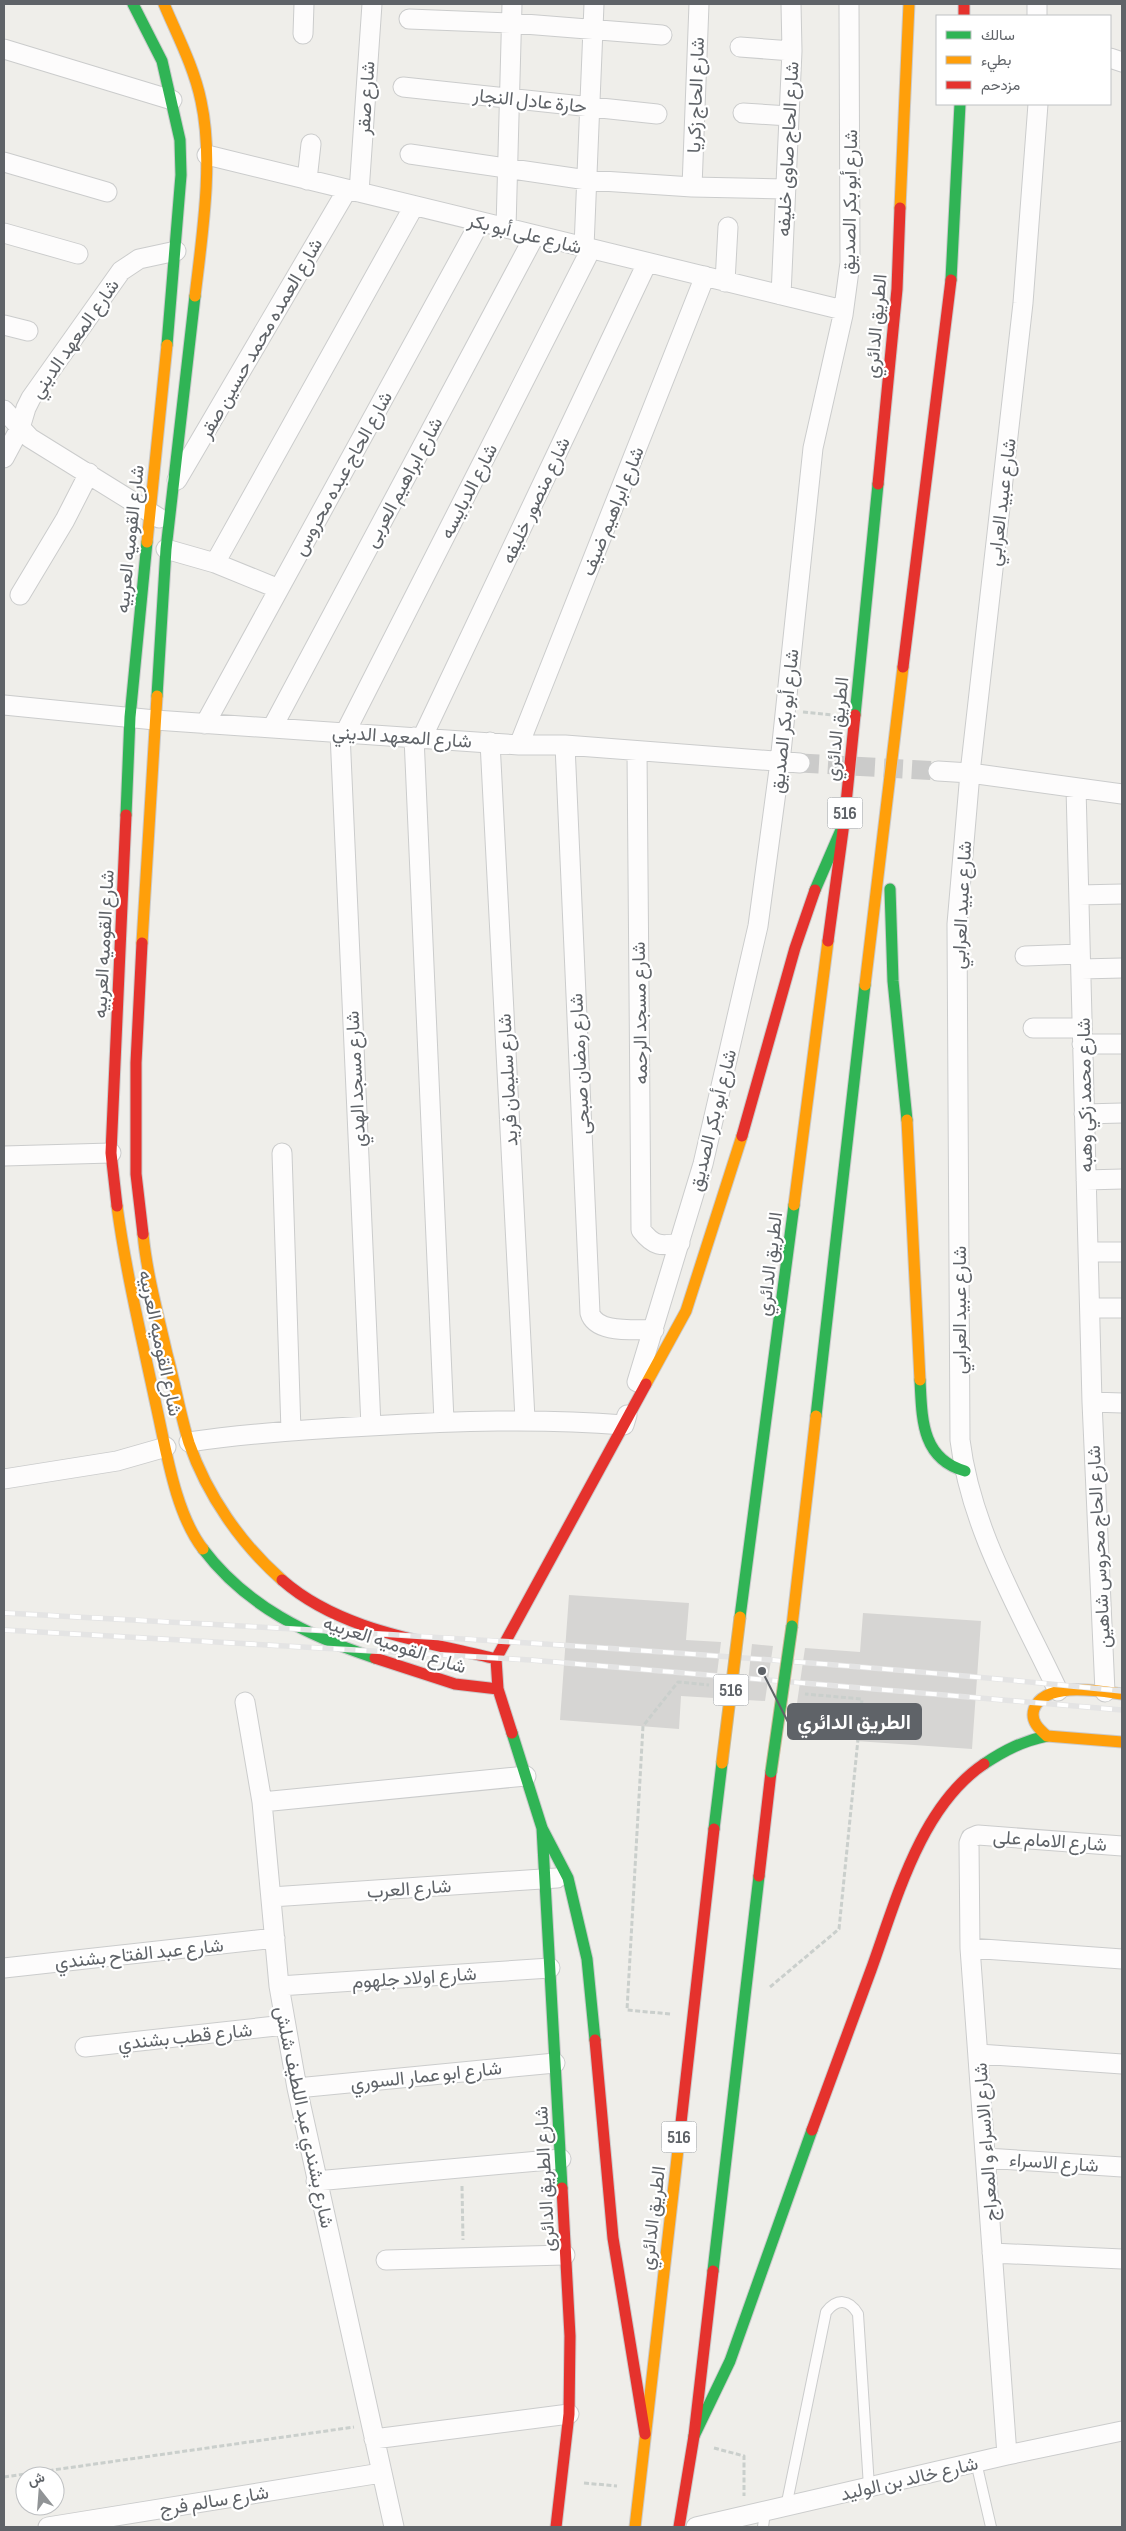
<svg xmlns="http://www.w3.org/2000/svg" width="1126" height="2531" font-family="'Sofia Sans Condensed',Vazirmatn,sans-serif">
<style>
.building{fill:#d6d5d3}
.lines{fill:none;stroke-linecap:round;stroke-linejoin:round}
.street-tunnel{stroke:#cbcbca;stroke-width:19;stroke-dasharray:19 9;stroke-linecap:butt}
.lane-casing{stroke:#cbcccc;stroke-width:12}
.street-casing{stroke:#cbcccc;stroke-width:21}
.fast-casing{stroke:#cacacb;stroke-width:13}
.slow-casing{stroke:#cacacb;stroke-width:13}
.jam-casing{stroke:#cacacb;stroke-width:13}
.path{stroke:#cacfcc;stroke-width:3;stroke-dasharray:5 2.5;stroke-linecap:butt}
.lane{stroke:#fdfcfc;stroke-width:10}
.street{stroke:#fdfcfc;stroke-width:19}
.fast{stroke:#30b455;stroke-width:11}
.slow{stroke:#ff9f0a;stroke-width:11}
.jam{stroke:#e5322d;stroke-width:11}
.rail-casing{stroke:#e4e4e4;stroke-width:5.5}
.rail{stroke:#fff;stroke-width:4;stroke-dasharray:11;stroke-linecap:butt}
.fast-bridge-casing{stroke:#c8b996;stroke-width:13;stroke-linecap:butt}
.slow-bridge-casing{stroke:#c8b996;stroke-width:13;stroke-linecap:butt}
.fast-bridge{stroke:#30b455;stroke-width:11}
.slow-bridge{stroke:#ff9f0a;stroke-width:11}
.labels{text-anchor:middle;stroke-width:4.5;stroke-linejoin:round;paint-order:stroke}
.shield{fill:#fff;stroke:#8f9295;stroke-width:1}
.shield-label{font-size:18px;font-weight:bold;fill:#5f6368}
.street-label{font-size:19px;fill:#5f6368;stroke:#fff}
.leader{fill:none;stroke:#5f6368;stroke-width:2}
.callout-dot{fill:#5f6368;stroke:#fff;stroke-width:2}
.callout{fill:#5f6368;stroke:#5f6368;stroke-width:2}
.callout-label{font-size:20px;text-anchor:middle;font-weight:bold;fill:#fff}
</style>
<rect width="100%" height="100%" fill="#efeeea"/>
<path class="building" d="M569 1595 689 1603 686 1640 721 1642 714 1698 681 1696 679 1729 560 1720Z
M863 1613 981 1621 972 1749 856 1741 858 1708 797 1703 805 1648 860 1652Z
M752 1644 773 1646 765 1701 746 1700Z"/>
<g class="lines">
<path class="street-tunnel" d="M800 763 938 771"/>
<g class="lane-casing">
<path id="lane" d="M976 2462 991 2527
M786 2507 826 2312C837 2298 849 2299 858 2314L869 2487
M763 2527 765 2512"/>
</g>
<g class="street-casing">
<path id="street" d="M1037 16V4
M409 19 512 23 662 35
M303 34 304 4
M740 47 792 51
M4 49 172 100
M1110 58 1122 62
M403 87 657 114
M1038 104 1023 303 970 773 957 924 960 1440C971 1530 1020 1610 1058 1691
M743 113 789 116
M410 154 587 180 692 187 785 189
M207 155 843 310
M4 162 107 192
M307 180 311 144
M692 187 699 4
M359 192 372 4
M506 228 512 4
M4 233 78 254
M584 247 594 4
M725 282 728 227
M781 295 792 51 791 4
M4 325 28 331
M4 410 30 438 159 518
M4 458 20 428 26 408 31 398 121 271 139 259 176 251
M177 480 347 190
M166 549 215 563 414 206
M215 563 279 589
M20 595 65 520 89 473
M4 705 155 720 519 745H565L800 763
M205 724 480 222
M272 728 535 235
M340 733 371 1426
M345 733 591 249
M414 737 444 1421
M422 738 647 263
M490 742 525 1419
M519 745 705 276
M565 745 590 1313C596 1334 635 1329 654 1330
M637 751 641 1230C654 1247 661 1246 680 1243
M938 771 970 773 1122 794
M1076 788 1092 1402 1105 1692
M1079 895 1122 894
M1025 956 1080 954
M1081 969 1122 968
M1033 1028H1082
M1082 1044H1122
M1084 1114 1122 1113
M282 1153 291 1431
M4 1156 111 1153
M1086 1180 1122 1179
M1088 1252H1122
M1090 1308H1122
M637 1382 703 1164 758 926 780 762 813 448 843 315 850 263 849 4
M1092 1402 1122 1403
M189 1442C249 1433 310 1429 370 1426 456 1421 539 1418 624 1425L627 1415
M4 1479 117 1461 166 1447
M245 1702 262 1802 279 1986 297 2088 394 2527
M262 1802 526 1776
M271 1897 557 1878
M970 1948 1122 1959
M4 1968 275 1938
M279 1986 550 1968
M85 2047 285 2025
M979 2054 1122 2064
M297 2088 555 2063
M986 2158 1122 2167
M316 2181 561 2159
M992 2253 1122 2259
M386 2260 565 2255
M374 2439 569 2414
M1007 2455 970 1948 969 1843 971 1838 978 1835 1122 1846
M48 2527 381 2473
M696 2527 1007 2455 1122 2431"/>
</g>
<g class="fast-casing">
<path id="fast" d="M133 4 162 61 180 140 181 175 167 345
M951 280 960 104
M157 696 166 549 195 296
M855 715 878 484
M126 815 130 717 147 542
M890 889 893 981 907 1120
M815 890 844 823
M920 1380C922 1418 921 1459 965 1471
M816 1416 865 985
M203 1549C246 1606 308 1636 375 1658
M740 1617 794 1205
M512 1733 542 1828 568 1878 587 1959 595 2040
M984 1764C1005 1750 1023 1741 1047 1736
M542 1828 562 2188
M714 1829 722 1763
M713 2271 759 1876
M694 2436 730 2361 812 2130"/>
</g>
<g class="slow-casing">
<path id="slow" d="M164 4C177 35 194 67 201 101 214 160 202 236 195 296
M900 208 909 4
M147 542 167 345
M142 943 157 696
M865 985 903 667
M907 1120 920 1380
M794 1205 828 941
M117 1206C126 1273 142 1339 156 1405 166 1449 175 1513 203 1549
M143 1234C147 1275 158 1314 167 1354 175 1383 180 1414 189 1443 207 1495 241 1544 282 1580
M646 1384 686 1311 742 1136
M792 1626 816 1416
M1122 1694C1099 1691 1045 1681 1034 1709 1030 1721 1039 1729 1047 1736L1122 1742
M635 2527 681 2123"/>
</g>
<g class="jam-casing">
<path id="jam" d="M964 4V16
M878 484 897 289 900 208
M903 667 951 280
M828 941 844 823 855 715
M142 943 136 1063V1174L143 1234
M742 1136 795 948 815 890
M117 1206 111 1153 126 815
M282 1580C340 1631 424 1641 496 1659
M375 1658 455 1684 498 1689
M512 1733 498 1689 496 1659 646 1384
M759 1876 771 1772
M595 2040 613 2238 645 2434
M681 2123 714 1829
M812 2130C832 2077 851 2023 871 1970 896 1901 920 1807 984 1764
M556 2527 569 2414 570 2336 562 2188
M679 2527 694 2436 713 2271"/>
</g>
<path class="path" d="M803 712 832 715
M770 1987 839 1929 862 1699 805 1694
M670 2014 627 2010 643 1726 678 1682 709 1685
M462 2186 463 2240
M714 2448 744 2456V2496
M4 2477 354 2427
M584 2483 617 2486"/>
<use href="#lane" class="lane"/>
<use href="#street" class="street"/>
<use href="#fast" class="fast"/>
<use href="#slow" class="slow"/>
<use href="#jam" class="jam"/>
<g class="rail-casing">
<path id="rail" d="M4 1613C377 1633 750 1653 1122 1691
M4 1630 531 1660 1122 1710"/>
</g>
<use href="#rail" class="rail"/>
<g class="fast-bridge-casing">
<path id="fast-bridge" d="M771 1772 792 1626"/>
</g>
<g class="slow-bridge-casing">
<path id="slow-bridge" d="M722 1763 740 1617"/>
</g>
<use href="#fast-bridge" class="fast-bridge"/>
<use href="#slow-bridge" class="slow-bridge"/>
</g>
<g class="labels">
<g class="shield">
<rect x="827.5" y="797.5" width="35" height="31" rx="4"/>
<rect x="713.5" y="1674.5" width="35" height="31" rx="4"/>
<rect x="661.5" y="2121.5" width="35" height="31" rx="4"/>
</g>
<g class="shield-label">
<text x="845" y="819">516</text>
<text x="731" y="1696">516</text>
<text x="679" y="2143">516</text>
</g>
<g class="street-label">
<text transform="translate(695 95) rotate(-88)" y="7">شارع الحاج زكريا</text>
<text transform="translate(365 98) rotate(-86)" y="7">شارع صقر</text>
<text transform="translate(530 100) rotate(6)" y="7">حارة عادل النجار</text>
<text transform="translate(787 149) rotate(-87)" y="7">شارع الحاج صاوى خليفه</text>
<text transform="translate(849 202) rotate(-89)" y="7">شارع أبو بكر الصديق</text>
<text transform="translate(525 233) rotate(14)" y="7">شارع على أبو بكر</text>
<text transform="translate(875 326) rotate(-85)" y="7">الطريق الدائري</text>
<text transform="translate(74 338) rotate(-55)" y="7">شارع المعهد الديني</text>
<text transform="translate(260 338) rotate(-60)" y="7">شارع العمده محمد حسين صقر</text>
<text transform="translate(342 473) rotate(-61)" y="7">شارع الحاج عبده محروس</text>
<text transform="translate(403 482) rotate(-62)" y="7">شارع ابراهيم العربى</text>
<text transform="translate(468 491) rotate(-63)" y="7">شارع الدبايسه</text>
<text transform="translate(535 500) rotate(-65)" y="7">شارع منصور خليفه</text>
<text transform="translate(1001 502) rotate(-83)" y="7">شارع عبيد العرابي</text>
<text transform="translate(612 511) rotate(-68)" y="7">شارع ابراهيم ضيف</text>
<text transform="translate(129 539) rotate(-84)" y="7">شارع القوميه العربيه</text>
<text transform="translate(784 721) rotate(-84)" y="7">شارع أبو بكر الصديق</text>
<text transform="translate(836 729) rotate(-84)" y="7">الطريق الدائري</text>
<text transform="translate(402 736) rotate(4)" y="7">شارع المعهد الديني</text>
<text transform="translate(961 905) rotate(-87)" y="7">شارع عبيد العرابي</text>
<text transform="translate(103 944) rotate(-87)" y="7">شارع القوميه العربيه</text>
<text transform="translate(639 1013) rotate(-91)" y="7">شارع مسجد الرحمه</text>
<text transform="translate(579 1064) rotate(-93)" y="7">شارع رمضان صبحى</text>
<text transform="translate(355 1079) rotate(-93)" y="7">شارع مسجد الهدي</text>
<text transform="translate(507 1080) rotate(-93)" y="7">شارع سليمان فريد</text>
<text transform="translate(1084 1095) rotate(-91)" y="7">شارع محمد زكي وهبه</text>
<text transform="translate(712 1120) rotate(-76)" y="7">شارع أبو بكر الصديق</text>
<text transform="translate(769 1264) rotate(-83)" y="7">الطريق الدائري</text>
<text transform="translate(959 1310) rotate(-90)" y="7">شارع عبيد العرابي</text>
<text transform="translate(161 1343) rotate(78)" y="7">شارع القوميه العربيه</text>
<text transform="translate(1098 1547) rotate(-93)" y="7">شارع الحاج محروس شاهين</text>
<text transform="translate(395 1644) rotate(18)" y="7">شارع القوميه العربيه</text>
<text transform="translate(1050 1840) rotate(4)" y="7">شارع الامام على</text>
<text transform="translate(409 1888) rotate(-4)" y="7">شارع العرب</text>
<text transform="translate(139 1953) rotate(-6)" y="7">شارع عبد الفتاح بشندي</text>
<text transform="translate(414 1977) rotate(-4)" y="7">شارع اولاد جلهوم</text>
<text transform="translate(185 2036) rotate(-6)" y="7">شارع قطب بشندي</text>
<text transform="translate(426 2075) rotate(-6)" y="7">شارع ابو عمار السوري</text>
<text transform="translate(305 2117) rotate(78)" y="7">شارع بشندي عبد اللطيف شلش</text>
<text transform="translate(985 2142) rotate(-94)" y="7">شارع الاسراء و المعراج</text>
<text transform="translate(1054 2162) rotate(4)" y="7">شارع الاسراء</text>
<text transform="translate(544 2179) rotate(-93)" y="7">شارع الطريق الدائرى</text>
<text transform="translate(652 2218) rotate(-83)" y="7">الطريق الدائري</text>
<text transform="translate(909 2478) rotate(-13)" y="7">شارع خالد بن الوليد</text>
<text transform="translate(214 2500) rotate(-9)" y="7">شارع سالم فرج</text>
</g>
</g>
<path class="leader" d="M762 1671L788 1722"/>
<circle class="callout-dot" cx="762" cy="1671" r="5"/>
<rect class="callout" x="788" y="1704" width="133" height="35" rx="5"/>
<g class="callout-label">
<text x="854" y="1729">الطريق الدائري</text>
</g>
<rect width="1126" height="2531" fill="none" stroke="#5f6368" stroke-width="10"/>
<rect x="936" y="15" width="175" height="90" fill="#ffffff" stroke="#bfc1c3"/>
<rect x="946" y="31" width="25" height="8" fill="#30b455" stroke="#bfc1c3"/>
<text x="981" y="40" font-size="15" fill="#5f6368">سالك</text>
<rect x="946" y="56" width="25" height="8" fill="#ff9f0a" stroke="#bfc1c3"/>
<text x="981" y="65" font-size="15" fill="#5f6368">بطيء</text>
<rect x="946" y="81" width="25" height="8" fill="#e5322d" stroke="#bfc1c3"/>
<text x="981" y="90" font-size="15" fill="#5f6368">مزدحم</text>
<g transform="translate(40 2491) rotate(343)"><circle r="24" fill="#ffffff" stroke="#bfc1c3"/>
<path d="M0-4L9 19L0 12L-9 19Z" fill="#919496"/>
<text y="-8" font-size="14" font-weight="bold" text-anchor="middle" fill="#5f6368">ش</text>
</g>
</svg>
